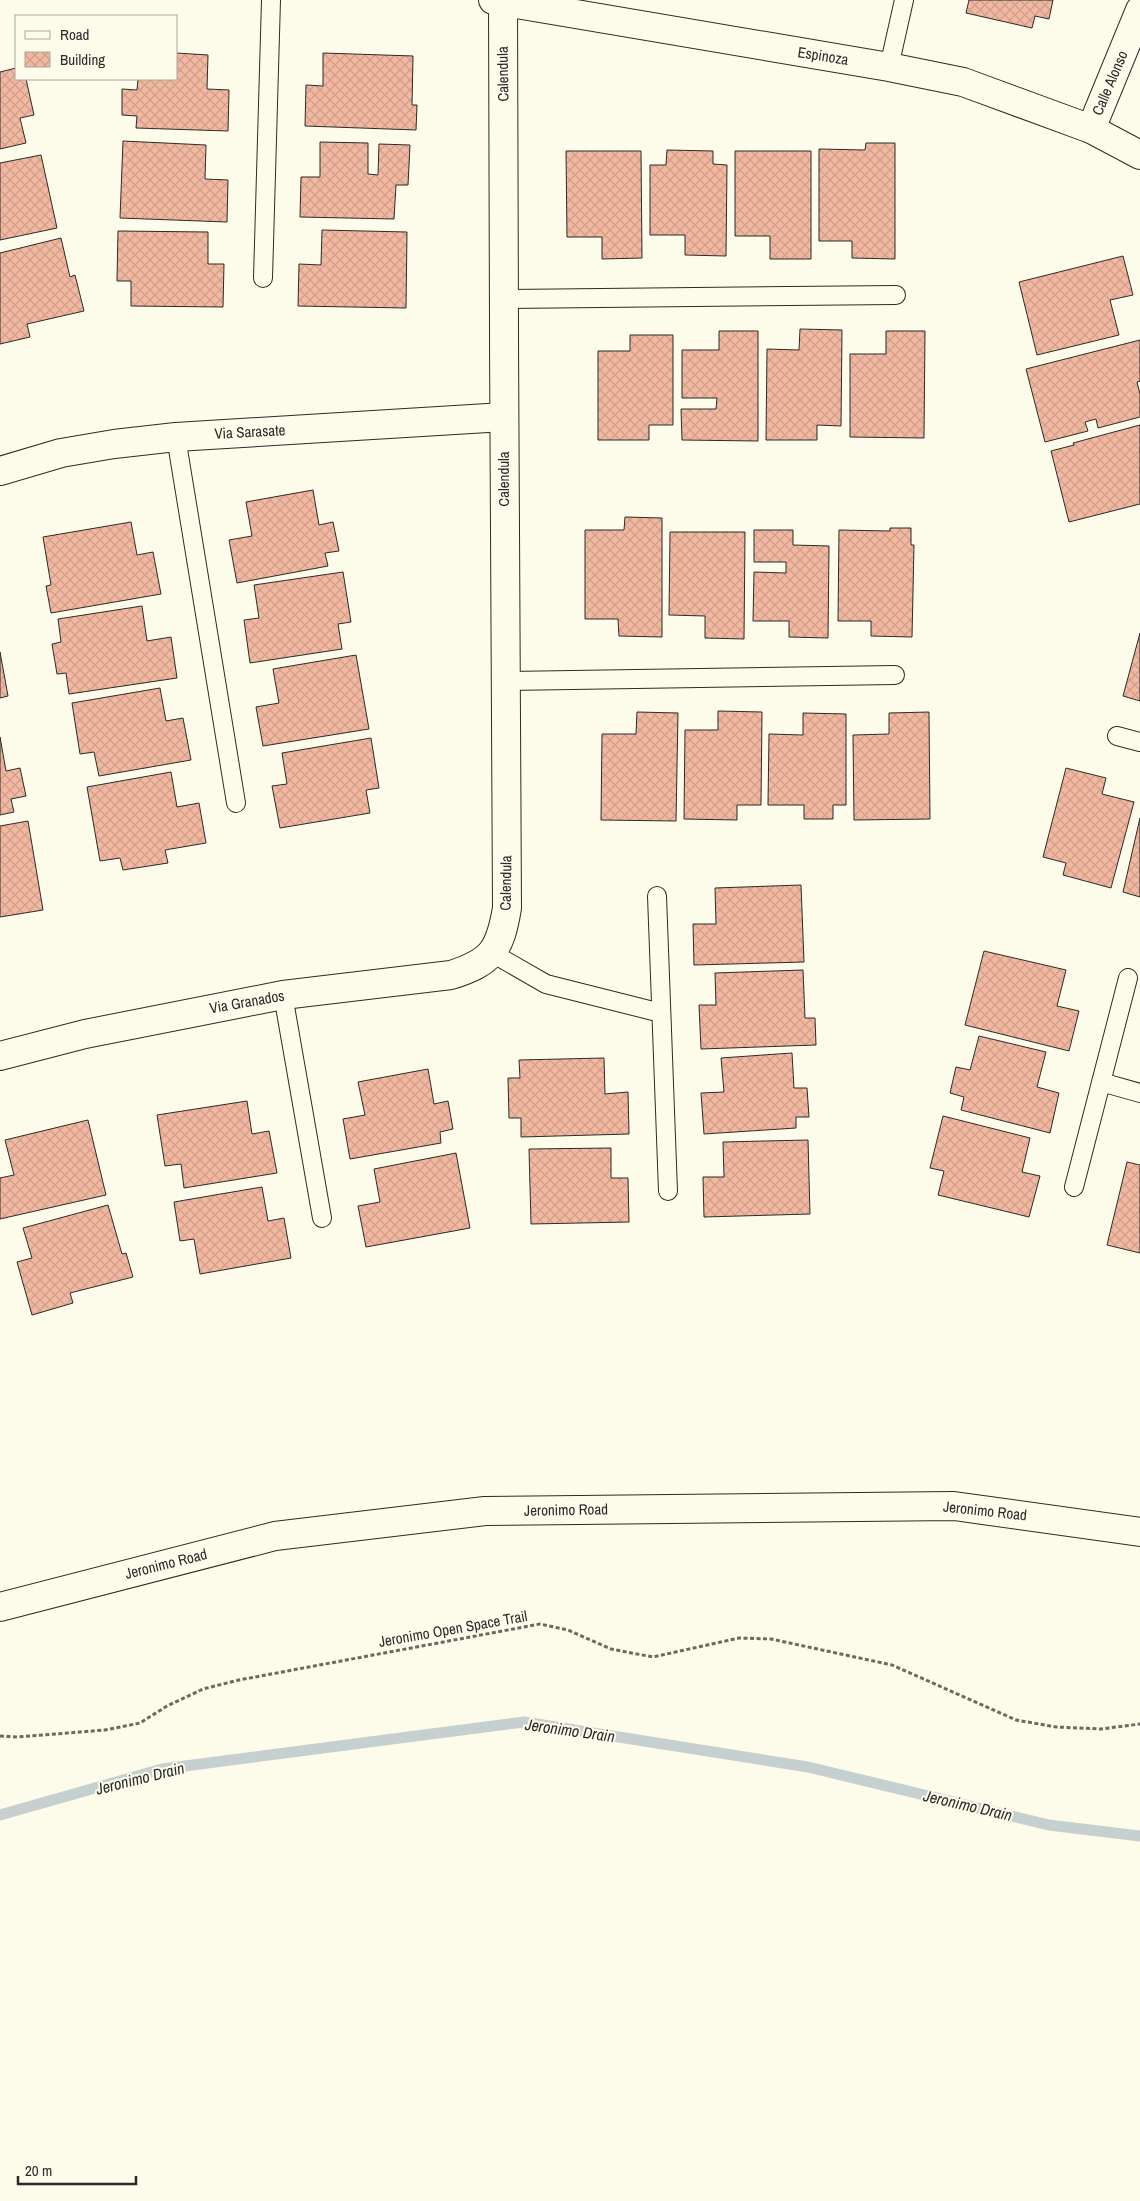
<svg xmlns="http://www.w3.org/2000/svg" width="1140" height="2201" font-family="'Archivo Narrow',sans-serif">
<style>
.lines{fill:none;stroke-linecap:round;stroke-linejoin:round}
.stream{stroke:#c7d0d0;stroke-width:11}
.building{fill:url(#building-cross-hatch);stroke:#2b2b2b}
.lane-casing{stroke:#2b2b2b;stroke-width:20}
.street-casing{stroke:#2b2b2b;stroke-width:30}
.secondary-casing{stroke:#2b2b2b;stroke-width:30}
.path{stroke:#6a6964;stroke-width:3;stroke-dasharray:4 2.5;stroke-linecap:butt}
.lane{stroke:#fdfbea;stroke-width:18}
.street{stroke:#fdfbea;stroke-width:28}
.secondary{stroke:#fdfbea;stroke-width:28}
.labels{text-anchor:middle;stroke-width:4;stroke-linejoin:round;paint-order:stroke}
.street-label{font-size:15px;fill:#2b2b2b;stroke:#fdfbea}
.water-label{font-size:16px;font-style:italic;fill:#2b2b2b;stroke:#fdfbea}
</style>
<defs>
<pattern id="building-cross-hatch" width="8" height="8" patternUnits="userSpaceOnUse" patternTransform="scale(1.25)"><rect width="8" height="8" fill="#f2b8a0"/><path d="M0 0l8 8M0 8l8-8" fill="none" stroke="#d09e8a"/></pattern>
</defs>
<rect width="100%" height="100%" fill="#fdfbea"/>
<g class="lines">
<path class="stream" d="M0 1815 162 1769 524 1722 808 1767 1049 1825 1140 1836"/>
</g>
<path class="building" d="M969 0H1053L1049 19 1035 16 1032 28 966 13Z
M176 53 208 55 207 89 229 90 228 131 136 128 137 116 122 115V89L137 90 138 79H176Z
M323 53 413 56 412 105H417L416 130 305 126 306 85 323 86Z
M16 68V79H26L34 115 20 118 26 143 0 149V72Z
M123 141 206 145 205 179 228 180 227 222 120 218Z
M320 142 368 143V174L378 175 379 144 410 145 408 185H396L394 219 300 217 301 177H320Z
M866 143H895V259L852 258V241H819V149L865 150Z
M667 150 713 151V164L727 165 726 256 685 255V235H650V165H666Z
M566 151H641L642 258 602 259V237H567Z
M735 151H811V259H770V236H735Z
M41 155 57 228 0 240V163Z
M322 230 407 232 406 308 298 306 299 264 321 265Z
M118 231 208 232V264H224L223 307 131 306V281H117Z
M61 238 70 277 75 275 84 311 27 324 30 337 0 344V253Z
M1123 256 1133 295 1110 300 1119 335 1037 355 1019 282Z
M800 329 842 330 841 426 817 425V440H766L767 349 799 350Z
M719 331H758V441L682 440 681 409H716L717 398H682V350H719Z
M886 331H925L924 438 850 437V354H886Z
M630 335H673V425H649V440H598V351H630Z
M1140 340V381L1137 382 1140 394V417L1098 428 1096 419 1085 422 1088 431 1045 442 1026 369Z
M1140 425V504L1069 522 1051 451 1074 445 1073 443Z
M313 490 319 525 333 522 339 551 325 553 328 566 237 583 229 540 252 536 246 502Z
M625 517 662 518V637L619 636 618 619H585V530H624Z
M131 522 137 555 153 552 161 594 51 613 46 586 51 585 43 537Z
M890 528H911V545H914L912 637 871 636V621H838L839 530 890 531Z
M754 530H793V545L829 546 828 638 789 637V621H753L754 572 786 573V562H754Z
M670 532H745L744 639 705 638V616L669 615Z
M343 572 351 622 338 624 342 649 250 663 244 620 259 618 254 585Z
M142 606 147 641 171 637 177 678 69 694 66 673 57 674 52 644 61 642 58 619Z
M1140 633V701L1123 696Z
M0 652 8 696 0 698Z
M356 655 369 729 263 746 256 707 279 703 273 669Z
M160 688 166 721 183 718 191 760 99 776 94 752 80 754 72 703Z
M718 711 762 712 761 805H737V820L684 819 685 730H718Z
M637 712 678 713 676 821 601 820 602 734H636Z
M929 712 930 819 854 820 853 735 889 734V713Z
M803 713 846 714V805H833V819H804V805H768L769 734 803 735Z
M0 737 6 771 20 768 26 796 11 799 14 812 0 815Z
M371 738 379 788 366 790 370 813 280 828 272 786 287 784 282 753Z
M1066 768 1106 778 1102 794 1134 802 1111 888 1063 875 1066 863 1043 857Z
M171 772 177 807 199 803 206 843 165 850 168 863 123 870 120 858 100 861 87 787Z
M1140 818V897L1123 892Z
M28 821 43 910 0 917V826Z
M801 885 804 962 694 965 693 924H716L715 888Z
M984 951 1066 970 1057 1006 1079 1011 1069 1051 965 1025Z
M803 970 805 1018H815L816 1045 701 1049 699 1005H716L715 973Z
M979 1036 1046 1052 1037 1087 1059 1093 1050 1133 961 1110 964 1097 950 1093 956 1067 970 1070Z
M792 1053 794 1088H807L809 1117H796V1128L704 1134 701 1093 724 1092 721 1058Z
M604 1058 605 1094 628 1092 629 1134 521 1137V1118H509L508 1078H520L519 1060Z
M428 1069 434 1104 448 1101 453 1129 440 1132 441 1143 350 1159 343 1119 365 1115 358 1082Z
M247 1101 252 1134 269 1131 277 1173 184 1188 181 1164 165 1166 157 1115Z
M943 1116 1030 1138 1022 1172 1040 1176 1029 1217 938 1195 944 1171 930 1168Z
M88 1120 106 1195 0 1219V1178L14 1175 5 1140Z
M808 1140 810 1214 704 1217 703 1177H724L723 1142Z
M611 1148V1178H628L629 1222 531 1224 529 1149Z
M456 1153 470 1228 366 1247 358 1206 380 1202 374 1169Z
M1127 1162 1140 1165V1253L1107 1245Z
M262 1187 268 1221 284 1218 291 1258 200 1274 194 1239 180 1241 174 1202Z
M108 1205 122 1254 126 1253 133 1277 70 1293 73 1303 32 1315 17 1262 32 1258 23 1228Z"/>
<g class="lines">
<g class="lane-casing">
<path id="lane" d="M889 67 904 0
M263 278 271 0
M505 299 896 295
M176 437 236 803
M504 681 895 675
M1117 736 1140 742
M657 896 668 1191
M492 953 546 984 661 1013
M283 995 322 1218
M1101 1082 1140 1093
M1074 1187 1128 978"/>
</g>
<g class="street-casing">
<path id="street" d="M1091 129 1140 155
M0 471 61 453 114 444 176 437 504 417"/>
</g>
<g class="secondary-casing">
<path id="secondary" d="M493 0 889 67 963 82 1091 129 1140 10
M0 1056 85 1034 283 995 451 975C492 962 500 950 507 908 503 606 505 304 503 2
M0 1607 275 1536 485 1511 954 1506 1140 1532"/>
</g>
<path class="path" d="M0 1736 17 1737 105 1730 140 1723 167 1706 203 1689 239 1680 540 1624 568 1630 611 1649 653 1657 739 1638 771 1639 892 1665 1016 1720 1056 1727 1101 1729 1140 1724"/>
<use href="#lane" class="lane"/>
<use href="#street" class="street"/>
<use href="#secondary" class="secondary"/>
</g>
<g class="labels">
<g class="street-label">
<text transform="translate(823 56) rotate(9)" y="5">Espinoza</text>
<text transform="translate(503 74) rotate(-91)" y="5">Calendula</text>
<text transform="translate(1110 83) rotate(-67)" y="5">Calle Alonso</text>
<text transform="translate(250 432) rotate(-3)" y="5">Via Sarasate</text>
<text transform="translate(504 479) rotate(-90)" y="5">Calendula</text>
<text transform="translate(506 883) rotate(-89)" y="5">Calendula</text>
<text transform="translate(247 1002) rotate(-10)" y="5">Via Granados</text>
<text transform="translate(566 1510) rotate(-1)" y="5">Jeronimo Road</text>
<text transform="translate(985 1511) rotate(6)" y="5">Jeronimo Road</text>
<text transform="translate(166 1564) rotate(-14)" y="5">Jeronimo Road</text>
<text transform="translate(453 1629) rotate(-10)" y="5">Jeronimo Open Space Trail</text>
</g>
<g class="water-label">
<text transform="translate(570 1730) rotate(8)" y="6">Jeronimo Drain</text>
<text transform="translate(140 1778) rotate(-14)" y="6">Jeronimo Drain</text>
<text transform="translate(968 1805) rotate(13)" y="6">Jeronimo Drain</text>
</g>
</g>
<rect x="15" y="15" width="162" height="65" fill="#fdfbea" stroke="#a9a89e"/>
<rect x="25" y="31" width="25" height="8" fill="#fdfbea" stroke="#a9a89e"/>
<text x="60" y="40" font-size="15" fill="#2b2b2b">Road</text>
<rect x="25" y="52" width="25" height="15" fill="url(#building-cross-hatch)" stroke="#a9a89e"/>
<text x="60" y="65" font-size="15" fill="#2b2b2b">Building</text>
<path d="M18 2176v8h118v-8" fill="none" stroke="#2b2b2b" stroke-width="2.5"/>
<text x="25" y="2176" font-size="15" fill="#2b2b2b" stroke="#fdfbea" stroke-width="4" paint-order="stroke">20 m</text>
</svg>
